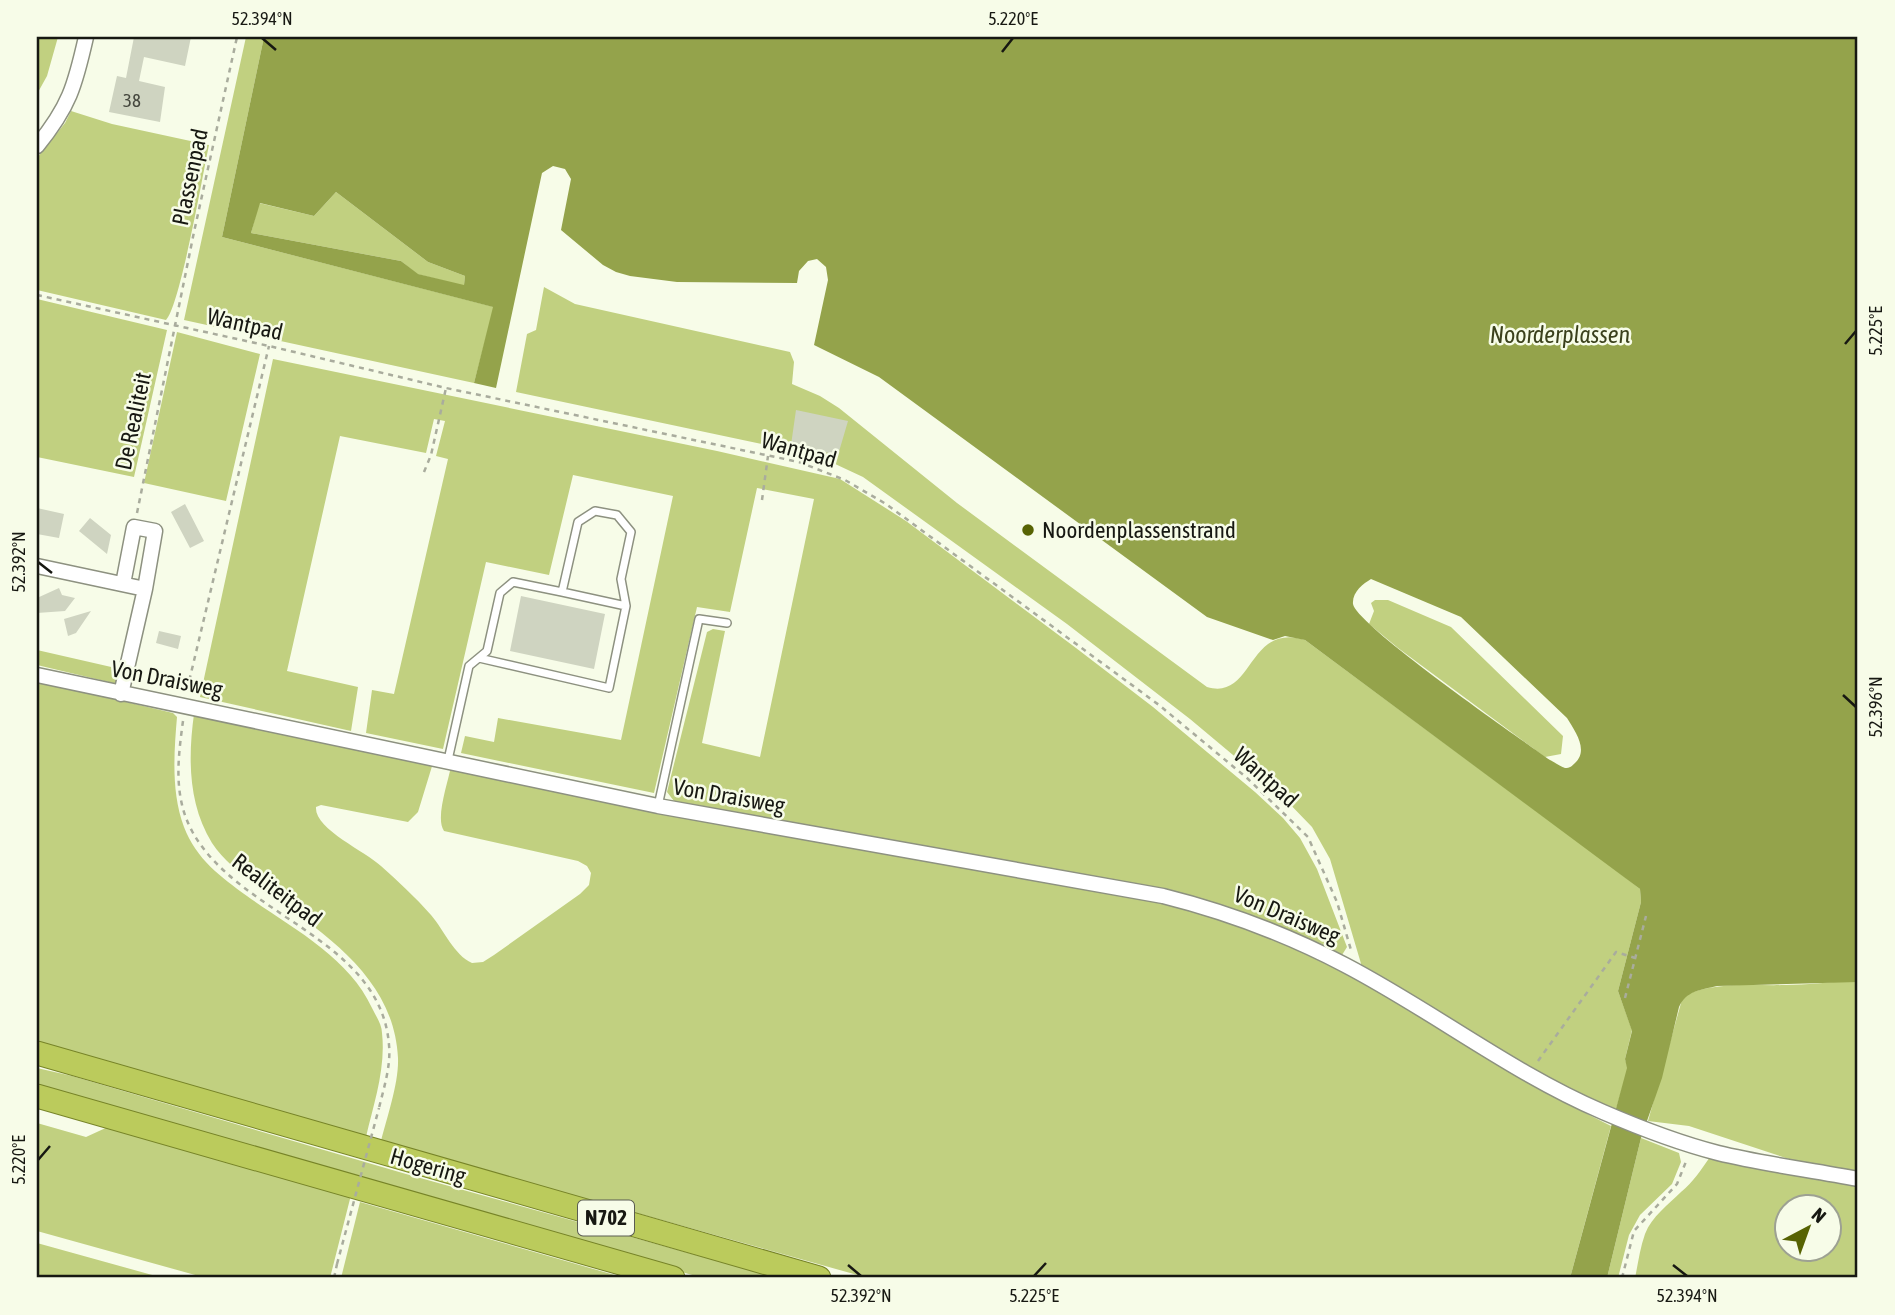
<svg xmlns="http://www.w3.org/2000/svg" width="1895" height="1315" font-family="'Asap Condensed',sans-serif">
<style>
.green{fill:#c1d080;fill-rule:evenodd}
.water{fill:#94a34b;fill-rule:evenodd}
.building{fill:#cfd4c1}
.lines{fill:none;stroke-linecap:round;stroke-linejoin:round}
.service-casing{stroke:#8d9180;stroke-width:10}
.minor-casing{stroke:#8d9180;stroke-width:17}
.trunk-casing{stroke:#778428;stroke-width:25}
.path{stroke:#a9ac9d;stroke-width:2.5;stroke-dasharray:5 5;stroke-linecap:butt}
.service{stroke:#fff;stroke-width:7}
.minor{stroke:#fff;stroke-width:14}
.trunk{stroke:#bbcb5c;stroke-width:23}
.path-bridge{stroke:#a9ac9d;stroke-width:2.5;stroke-dasharray:5 5;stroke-linecap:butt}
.ticks{fill:none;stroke:#171812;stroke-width:2.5}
.poi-dot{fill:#576303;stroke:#f7fce8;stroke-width:2.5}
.labels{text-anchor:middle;stroke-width:5;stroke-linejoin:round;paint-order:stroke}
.number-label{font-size:19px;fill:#45473e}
.shield{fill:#f7fce8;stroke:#5a5c52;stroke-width:2}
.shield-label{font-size:21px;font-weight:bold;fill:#171812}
.street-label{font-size:23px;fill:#171812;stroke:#f7fce8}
.poi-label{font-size:23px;fill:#171812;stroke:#f7fce8;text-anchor:start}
.water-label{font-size:24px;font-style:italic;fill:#3b411c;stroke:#f7fce8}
.neatline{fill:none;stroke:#171812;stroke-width:2.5}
.ticks-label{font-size:18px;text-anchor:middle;fill:#171812}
</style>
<rect width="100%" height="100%" fill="#f7fce8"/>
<path class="green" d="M37 37H58L47 76 37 94Z
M246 37H264L222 237 494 307 474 383 184 320Z
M71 111 112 124 209 145C203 173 180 306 166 320L37 290V158L65 123Z
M336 192 428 262 465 276 464 286 417 274 401 261 251 233 259 203 314 216Z
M544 287 575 304 790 352 794 362 792 384 820 396 839 408 957 503 1207 687C1254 701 1247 622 1305 640L1613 868 1640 889 1641 902 1618 991 1632 1030 1625 1059 1628 1068 1616 1109 1594 1102 1545 1078 1362 967 1330 859 1312 827 1282 796 1190 719 1067 624 863 477 818 456 516 392 527 334 536 330Z
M37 299 167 330 134 477 37 457Z
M177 332 260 354 226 501 144 483Z
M273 359 717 451 840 479 906 521 1076 648 1153 707 1255 792 1283 818 1300 838 1317 869 1347 947 1342 955H1336L1289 930 1241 913 677 805 667 792 707 632 713 629 725 631 702 743 760 757 814 499 757 488 730 612 697 607 654 793 461 753 465 736 494 742 498 718 621 740 673 496 573 475 549 575 486 562 443 749 366 733 372 690 394 694 448 459 436 456 445 421 434 419 426 453 340 436 287 671 358 687 351 731 200 697Z
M1375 600H1388L1451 627 1563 736 1561 754 1545 757 1398 648 1369 624 1374 611 1371 603Z
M37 650 120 669 117 684 37 665Z
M37 681 173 713 177 717C174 753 171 792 184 827 196 859 221 877 247 896 292 928 349 957 372 1008 376 1016 382 1025 382 1033 386 1068 374 1103 366 1137L37 1041Z
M194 714 433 763 418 812 408 822 321 805 316 807C314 829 365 851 381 866 398 881 415 897 431 915 444 930 454 955 472 963L483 962 494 955 580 894 589 885 591 873 587 866 578 861 444 831C435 818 448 783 451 766L1161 901 1205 912 1286 942 1346 972 1540 1090 1611 1126 1570 1278H868L381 1141C387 1117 399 1083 398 1058 394 978 326 935 268 893 248 879 226 864 212 843 188 804 188 758 194 714Z
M1850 981 1858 982V1171L1795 1161 1689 1126 1648 1121 1683 996C1715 981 1751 986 1785 985 1807 985 1828 982 1850 981Z
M37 1068 72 1076 406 1174 778 1278H703L610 1252 37 1086Z
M37 1123 86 1137 110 1126 351 1195 330 1278H206L37 1231Z
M1641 1138 1679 1153 1681 1162 1672 1184 1640 1215 1629 1235 1618 1278H1607Z
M1710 1157 1858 1182V1278H1635C1638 1264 1640 1248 1645 1234 1652 1216 1668 1205 1681 1192 1693 1182 1701 1170 1710 1157ZM1786 1206H1828V1248H1786Z
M360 1202 625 1278H341Z
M37 1243 163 1278H37Z"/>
<path class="water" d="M264 37H1858V982L1717 986C1700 990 1686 991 1679 1007L1662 1078 1641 1138 1607 1278H1570L1627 1068 1625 1059 1632 1031 1618 991 1641 902 1640 889 1305 640 1285 636 1273 640 1207 617 879 377 814 345 828 280 826 267 817 259 808 261 799 271 797 283 677 282 630 276 616 272 603 265 561 230 571 179 565 169 553 166 542 173 496 388 474 383 493 307 222 237ZM336 192 428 262 465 276 464 285 418 274 401 261 251 233 260 203 314 216ZM1371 579 1461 617 1567 718C1575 731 1589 750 1575 763 1572 766 1570 768 1565 768 1561 767 1554 762 1550 760 1522 740 1357 626 1353 604 1352 592 1363 584 1371 579Z"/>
<path class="building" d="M134 37H191L185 66 144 57 139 81 165 87 160 122 109 112 117 76 126 78Z
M796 410 848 421 838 455 791 445Z
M185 504 204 541 190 548 171 512Z
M37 508 64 514 59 538 37 534Z
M90 518 111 535 107 554 79 531Z
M59 588 62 595 75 598 65 611 37 613V598Z
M521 596 605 614 594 669 510 651Z
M91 611 76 633 68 636 64 619Z
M159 631 181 636 178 649 156 643Z"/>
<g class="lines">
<g class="service-casing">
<path id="service" d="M562 592 626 606
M448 760 469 666 487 651 500 593 513 582 562 592 578 522 595 511 617 515 631 532 621 579 626 606 609 688 479 658
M658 806 699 619 727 623"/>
</g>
<g class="minor-casing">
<path id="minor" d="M37 146C69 107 75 86 86 37
M37 566 145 589 121 694
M123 584 134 527 155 531 145 589
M37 675 658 806 1163 896C1227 912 1286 934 1345 965 1433 1011 1512 1073 1603 1112 1640 1128 1679 1143 1718 1153 1763 1164 1812 1170 1858 1179"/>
</g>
<g class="trunk-casing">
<path id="trunk" d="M37 1053 819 1278
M37 1096 673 1278"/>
</g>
<path class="path" d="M37 295 269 346 446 388 799 462 845 480 886 504 1159 705 1247 778 1308 837 1337 902 1351 950
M424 472 431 455 446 388
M762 500 768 456
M137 513 194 232 237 37
M187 690 269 346
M183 721C178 758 173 796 192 831 238 916 381 938 389 1045 391 1066 384 1087 379 1108
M1625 998 1646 916
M1538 1061 1616 952 1635 958
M334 1278 337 1264
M1622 1278 1634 1231 1677 1184 1687 1159"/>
<use href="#service" class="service"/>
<use href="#minor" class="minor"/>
<use href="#trunk" class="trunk"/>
<path class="path-bridge" d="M337 1264 379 1108"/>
</g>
<path class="ticks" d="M262 38 276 50M1002 52 1013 38M1845 344 1856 331M38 562 52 573M1843 695 1856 707M38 1160 50 1146M848 1265 861 1276M1673 1265 1687 1276M1034 1276 1046 1263"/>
<circle class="poi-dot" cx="1028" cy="530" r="7"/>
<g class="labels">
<g class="number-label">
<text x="132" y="107">38</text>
</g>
<rect class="shield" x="578" y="1200.5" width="56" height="35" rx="5"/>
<g class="shield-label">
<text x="606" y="1225">N702</text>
</g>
<g class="street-label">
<text transform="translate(190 177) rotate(-78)" y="8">Plassenpad</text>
<text transform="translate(245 324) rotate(13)" y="8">Wantpad</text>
<text transform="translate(133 421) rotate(-78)" y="8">De Realiteit</text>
<text transform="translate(799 450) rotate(16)" y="8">Wantpad</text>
<text transform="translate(167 679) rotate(11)" y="8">Von Draisweg</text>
<text transform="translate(1266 777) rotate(42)" y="8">Wantpad</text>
<text transform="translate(729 796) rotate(10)" y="8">Von Draisweg</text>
<text transform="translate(277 890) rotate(37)" y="8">Realiteitpad</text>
<text transform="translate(1287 915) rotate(23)" y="8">Von Draisweg</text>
<text transform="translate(428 1166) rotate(16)" y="8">Hogering</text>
</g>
<g class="poi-label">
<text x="1042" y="538">Noordenplassenstrand</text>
</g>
<g class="water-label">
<text x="1560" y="343">Noorderplassen</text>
</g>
</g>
<rect width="1895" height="1315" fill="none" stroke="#f7fce8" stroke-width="77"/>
<g transform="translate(1808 1228) rotate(41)"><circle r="33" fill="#f7fce8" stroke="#9da192" stroke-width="2"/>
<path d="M0-5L12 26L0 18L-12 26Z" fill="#576303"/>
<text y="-10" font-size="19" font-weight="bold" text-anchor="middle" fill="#171812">N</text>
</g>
<rect x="38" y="38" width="1818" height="1238" class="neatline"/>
<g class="ticks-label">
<text x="262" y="25">52.394°N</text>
<text x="1013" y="25">5.220°E</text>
<text transform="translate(1876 331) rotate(-90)" y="6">5.225°E</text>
<text transform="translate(19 562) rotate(-90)" y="6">52.392°N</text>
<text transform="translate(1876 707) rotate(-90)" y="6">52.396°N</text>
<text transform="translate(19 1160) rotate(-90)" y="6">5.220°E</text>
<text x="861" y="1302">52.392°N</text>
<text x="1034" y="1302">5.225°E</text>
<text x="1687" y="1302">52.394°N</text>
</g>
</svg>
